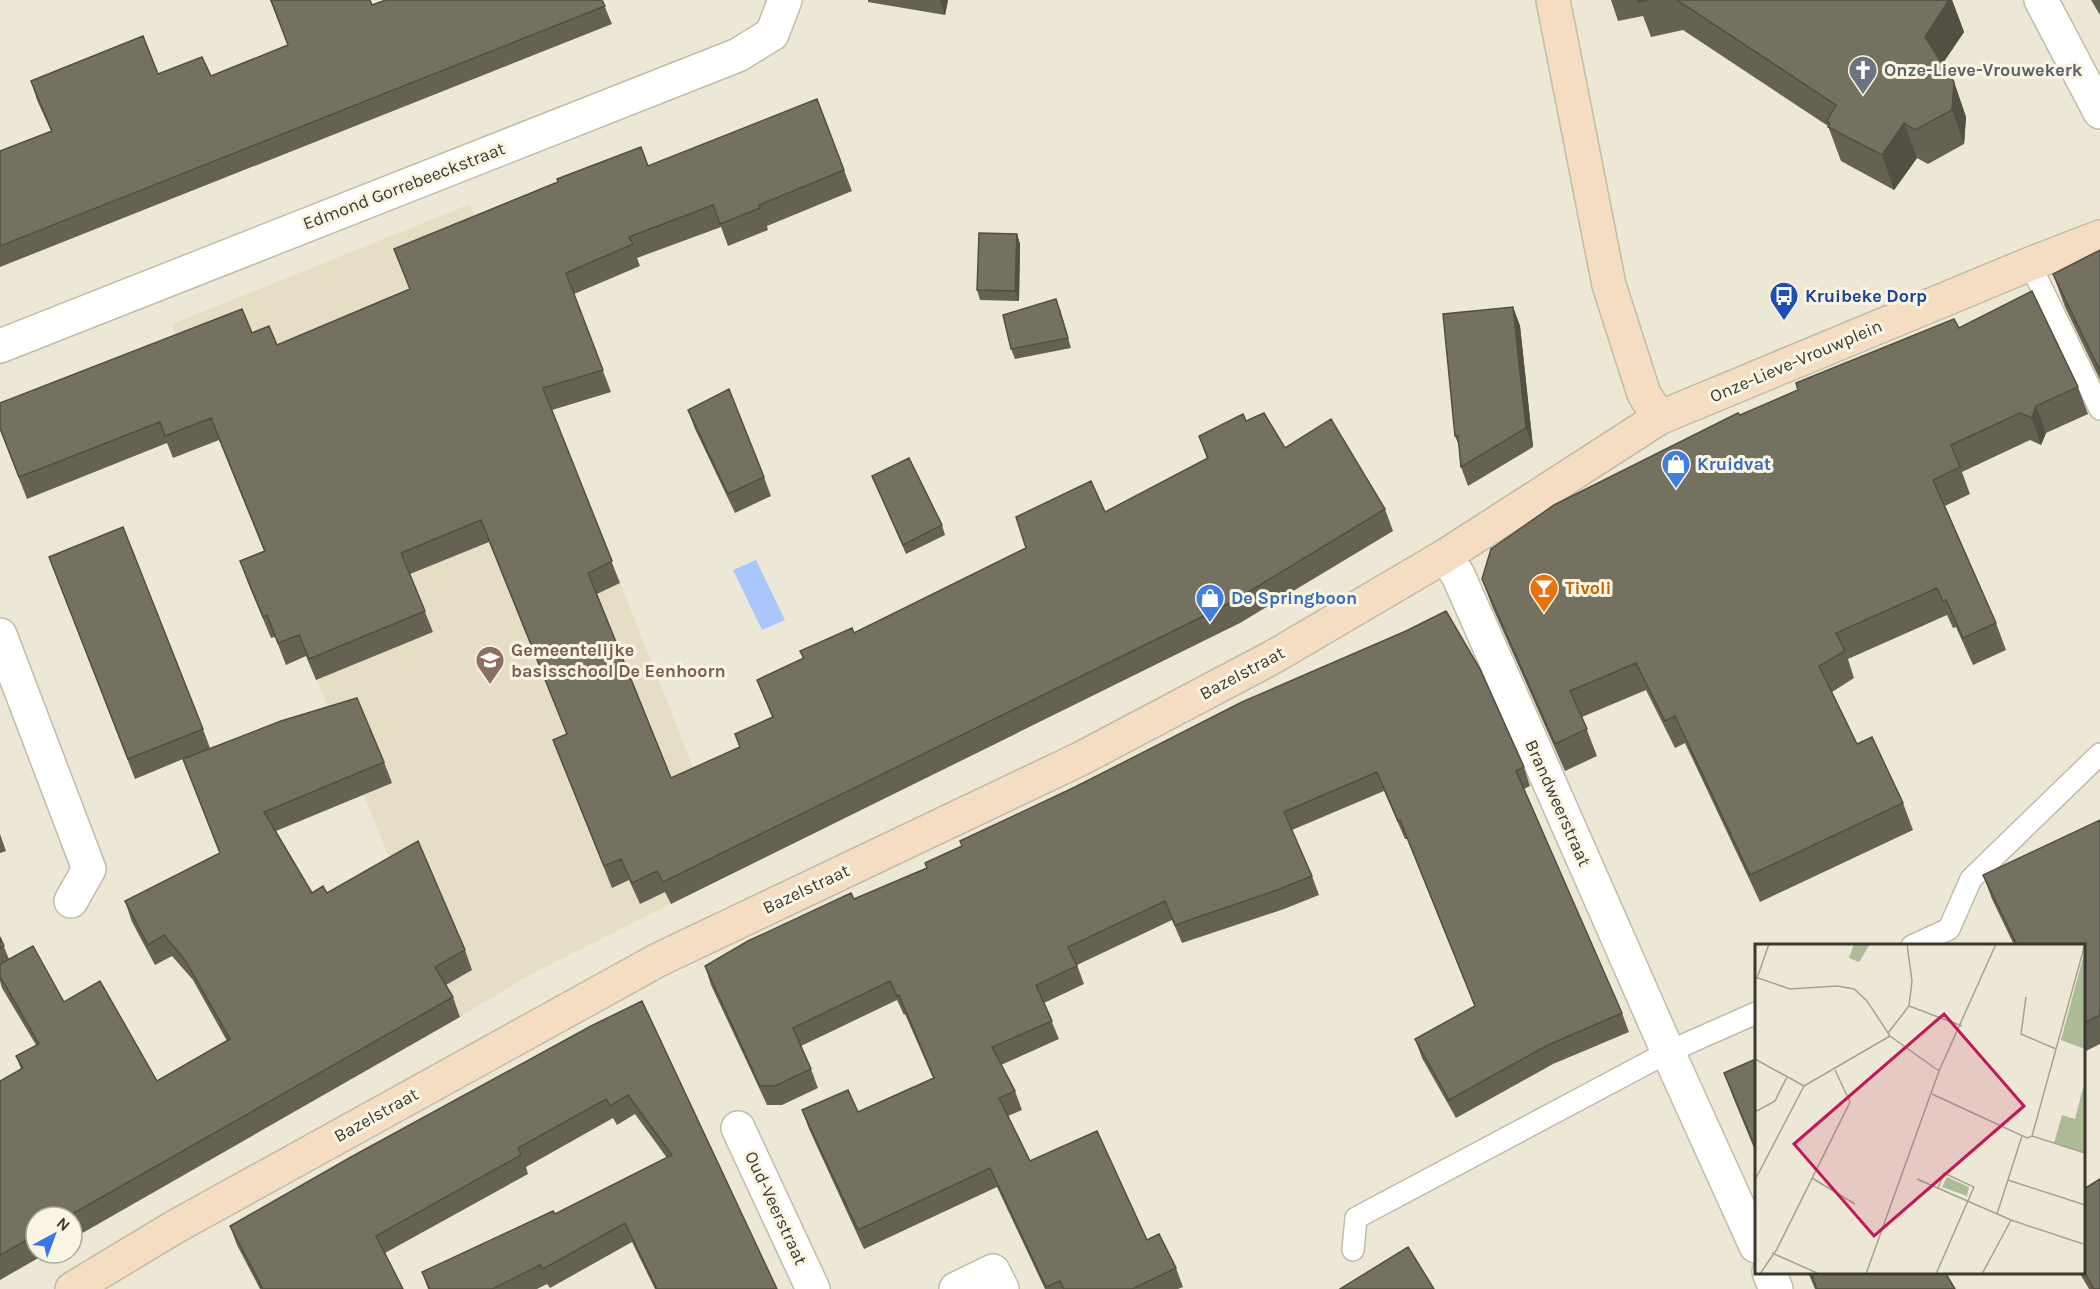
<svg xmlns="http://www.w3.org/2000/svg" width="2100" height="1289" font-family="Karla,sans-serif">
<style>
.built{fill:#e5dec4}
.water{fill:#a9c7fc}
.lines{fill:none;stroke-linecap:round;stroke-linejoin:round}
.lane-casing{stroke:#c1bcaa;stroke-width:24}
.street-casing{stroke:#c1bcaa;stroke-width:36}
.secondary-casing{stroke:#c1bcaa;stroke-width:36}
.lane{stroke:#fff;stroke-width:21}
.street{stroke:#fff;stroke-width:33}
.secondary{stroke:#f4ddc0;stroke-width:33}
.wall{fill:#656153}
.shaded-wall{fill:#524f43}
.building{fill:#757160;stroke:#524f43;stroke-width:1.5}
.labels{text-anchor:middle;stroke-width:6;stroke-linejoin:round;paint-order:stroke}
.worship-label{font-size:18px;font-weight:bold;fill:#5b616d;stroke:#faf5e2;text-anchor:start}
.street-label{font-size:18px;fill:#3a3831;stroke:#faf5e2}
.transit-label{font-size:18px;font-weight:bold;fill:#164399;stroke:#faf5e2;text-anchor:start}
.shop-label{font-size:18px;font-weight:bold;fill:#366cbe;stroke:#faf5e2;text-anchor:start}
.food-label{font-size:18px;font-weight:bold;fill:#c56008;stroke:#faf5e2;text-anchor:start}
.education-label{font-size:18px;font-weight:bold;fill:#785e54;stroke:#faf5e2;text-anchor:start}
.inset-road{fill:none;stroke:#a5a293;stroke-width:1.5}
.view{fill:#c2185b;fill-opacity:0.15;stroke:#c2185b;stroke-width:3}
.inset-edge{fill:none;stroke:#3a3831;stroke-width:3}
</style>
<rect width="100%" height="100%" fill="#ede8d5"/>
<path class="built" d="M470 204 701 787 696 891 533 973 460 1017 442 987 172 324Z"/>
<path class="water" d="M756 560 785 620 762 630 733 570Z"/>
<g class="lines">
<g class="lane-casing">
<path id="lane" d="M2030 264 2100 409
M1912 946 1949 929 1971 879 2100 754
M1353 1250 1356 1218 1668 1052 1756 1013"/>
</g>
<g class="street-casing">
<path id="street" d="M2041 0 2100 112
M0 346 738 55 772 34 785 0
M1445 556 1458 575 1668 1052 1756 1246
M0 635 89 869 71 901
M738 1128 813 1289
M1769 1272 1776 1289
M956 1289 993 1271 1002 1289"/>
</g>
<g class="secondary-casing">
<path id="secondary" d="M1553 0 1609 285 1644 394 1659 418
M72 1289 173 1228 658 960 1080 759 1273 657 1445 556 1659 418 2030 264 2100 237"/>
</g>
<use href="#lane" class="lane"/>
<use href="#street" class="street"/>
<use href="#secondary" class="secondary"/>
</g>
<path class="wall" d="M270 0H370L372 5 602 0 612 24 0 267V151L51 131 37 100 31 81 158 74 211 76 288 45Z
M868 0H948L945 15 868 2Z
M1611 0H1952L1964 32 1942 64 1954 82 1966 117 1964 144 1928 164 1917 158 1894 190 1841 161 1828 126 1683 30 1651 37 1643 16 1618 21Z
M2091 0H2100V15Z
M648 166 844 170 852 191 767 226 768 230 728 246 721 227 637 258 640 266 574 294 611 392 552 410 620 583 597 594 671 778 740 747 735 734 772 717 757 680 803 659 800 651 854 633 1105 512 1207 459 1199 436 1246 421 1285 448 1385 509 1393 531 1240 623 671 904 665 892 640 904 629 880 612 888 553 740 567 735 489 542 410 574 433 632 316 680 306 656 286 665 275 637 271 638 248 583 240 561 264 551 219 440 173 458 167 443 27 499 0 430V403L252 333 277 345 410 289 394 249Z
M1017 234 1020 244 1019 301 980 300 977 290Z
M2100 250V380L2065 307 2053 274Z
M1513 307 1520 326 1533 447 1468 486 1461 467 1459 446 1455 436Z
M1060 309 1071 348 1015 359 1011 349Z
M1959 328 2078 387 2088 414 2046 433 2041 445 2030 440 1962 472 1970 494 1945 506 1996 623 2006 650 1973 665 1956 627 1953 628 1947 615 1848 659 1854 678 1832 692 1857 744 1903 803 1913 830 1760 902 1685 743 1675 748 1646 690 1582 717 1597 756 1565 771 1492 606 1482 579 1740 415Z
M688 410 764 477 771 496 735 513 695 429Z
M872 476 942 525 945 535 906 554Z
M49 557 203 729 210 748 384 762 392 783 276 831 312 893H327L465 950 472 970 446 985 453 997 460 1017 72 1239V1217H36V1253H47L0 1280V1081L21 1069 16 1056 36 1045 2 988 0 981V937L9 959 64 1002 157 1081 227 1041 193 980 172 956 155 965 132 922 125 901 220 853 183 759 135 779Z
M1242 702 1524 767 1530 786 1524 789 1622 1013 1629 1032 1553 1064 1456 1118 1422 1058 1415 1039 1475 1006 1407 839H1405L1384 791 1292 830 1312 876 1319 895 1284 909 1182 943 1172 920 1077 965 1084 984 1044 1003 1059 1039 1001 1065 1015 1091 1022 1110 1008 1116 1030 1161 1147 1240 1176 1268 1183 1287 1178 1289H1045L997 1187 864 1249 809 1129 802 1110 858 1112 933 1078 905 1014 904 1015 897 1000 801 1046 811 1069 818 1088 782 1105H767L711 985 705 966 927 868 961 846 1075 787Z
M2100 820V1044L2084 1052V945H2014L1992 899 1983 875Z
M0 834 6 851 0 853Z
M591 1026 777 1289H655L632 1242 550 1288 547 1284 537 1289H428L422 1272 555 1214 667 1158 635 1114 617 1125 613 1118 526 1167 528 1174 385 1253 403 1289H260L237 1245 230 1226Z
M1756 1059V1153L1733 1097 1724 1073Z
M2084 1189 2100 1289H2089L2079 1272H2084Z
M1808 1272H1945L1955 1289H1815Z"/>
<path class="shaded-wall" d="M940 0H948L945 15Z
M1949 0H1952L1964 32 1937 72 1925 37Z
M1954 82 1966 117 1964 144 1952 110Z
M1904 123 1917 158 1894 190 1882 155Z
M1017 234 1020 244 1019 301 1015 291Z
M1513 307 1520 326 1533 447 1526 428Z
M2036 406 2046 433 2041 445 2032 418Z"/>
<path class="building" d="M271 0H370L372 5 386 0H602L605 6 0 246V151L52 131 31 81 143 36 158 74 202 57 211 76 288 45Z
M1638 0H1649L1638 2Z
M1677 0H1949L1925 37 1954 82 1952 110 1915 130 1904 123 1882 155 1828 127 1830 123 1827 121 1836 105Z
M817 99 844 170 759 205 760 208 720 224 713 205 629 237 633 244 566 273 603 370 543 388 612 561 588 573 671 778 740 747 735 734 773 717 757 680 804 658 800 651 852 628 854 633 1026 548 1016 517 1091 481 1105 512 1208 458 1199 436 1243 414 1246 421 1264 413 1285 448 1331 419 1385 509 1232 602 663 882 657 871 632 883 621 859 604 866 553 740 567 734 481 520 401 553 425 611 309 659 299 635 278 643 267 615 263 617 240 561 265 551 211 418 165 436 160 422 19 477 0 428V403L242 309 252 333 269 326 277 345 410 289 394 249 558 182 557 179 641 147 648 166Z
M979 233 1017 234 1015 291 977 290Z
M2100 250V371L2053 274Z
M2032 291 2078 387 2036 406 2032 418 2020 413 1951 445 1960 467 1933 480 1996 623 1963 638 1946 600 1943 601 1937 588 1836 633 1845 651 1819 666 1857 744 1872 737 1903 803 1750 875 1675 716 1665 721 1636 663 1570 691 1587 729 1555 744 1482 579 1491 549 1554 505 1738 413 1740 415 1798 390 1796 383 1954 319 1959 328Z
M1056 299 1068 338 1011 349 1003 315Z
M1513 307 1526 428 1461 467 1458 436H1455L1443 314Z
M729 389 764 477 728 494 688 410Z
M909 458 942 525 903 545 872 476Z
M123 527 203 729 128 759 49 557Z
M1446 611 1480 669 1524 767 1516 771 1622 1013 1546 1046 1449 1100 1415 1039 1475 1006 1400 820 1398 821 1377 772 1284 812 1312 876 1277 890 1175 925 1165 901 1068 947 1077 966 1036 985 1052 1021 992 1047 1015 1091 999 1098 1030 1161 1097 1131 1147 1240 1159 1234 1176 1268 1132 1289H1064L1060 1281 1046 1287 990 1168 858 1230 802 1110 848 1090 858 1112 934 1078 899 995 897 996 890 981 793 1028 811 1069 775 1086H760L705 966 748 941 851 893 854 899 927 868 925 863 962 846 960 841 1075 787 1242 702 1406 631Z
M357 698 384 762 264 812 312 893 323 886 327 893 418 841 465 950 435 967 453 997 67 1217H36V1235L0 1255V1081L23 1068 16 1056 39 1044 0 976V964L33 946 64 1002 100 981 157 1081 230 1039 185 960 164 935 148 945 125 901 220 853 183 759 281 721Z
M2100 820V1015L2084 1023V945H2017L1983 875Z
M0 937 4 946 0 948Z
M642 1001 777 1289H657L625 1223 543 1269 540 1265 492 1289H430L422 1272 553 1211 555 1214 672 1155 628 1095 610 1106 606 1099 518 1148 521 1155 376 1236 403 1289H263L230 1226 351 1157 591 1026Z
M1756 1059V1143L1754 1144 1724 1073Z
M2100 1179V1289H2094L2084 1271V1189Z
M1408 1247 1434 1289H1340Z
M1810 1272H1945L1955 1289H1817Z"/>
<defs>
<g id="church-pin" transform="scale(1.5)"><path d="M0 17L-7.5 6A9.5 9.5 0 1 1 7.5 6Z" fill="#6b7280" stroke="#faf5e2"/><path d="M-1.2-6h2.4v3.5h3.3v2.4h-3.3V6h-2.4V-.1h-3.3v-2.4h3.3Z" fill="#fff"/></g>
<g id="bus-pin" transform="scale(1.5)"><path d="M0 17L-7.5 6A9.5 9.5 0 1 1 7.5 6Z" fill="#1a4fb4" stroke="#faf5e2"/><path d="M-5-6H5V4H4V6H2V4H-2V6H-4V4H-5ZM-3.5-4V0h7V-4ZM-3.5 1.2v1.5H-2V1.2ZM2 1.2v1.5H3.5V1.2Z" fill="#fff"/></g>
<g id="shop-pin" transform="scale(1.5)"><path d="M0 17L-7.5 6A9.5 9.5 0 1 1 7.5 6Z" fill="#3f7fe0" stroke="#faf5e2"/><path d="M-5-2.5h2.3a2.7 3.5 0 0 1 5.4 0H5L5.5 6h-11ZM-1.5-2.5h3a1.5 2.3 0 0 0-3 0Z" fill="#fff"/></g>
<g id="bar-pin" transform="scale(1.5)"><path d="M0 17L-7.5 6A9.5 9.5 0 1 1 7.5 6Z" fill="#e8710a" stroke="#faf5e2"/><path d="M-6-5H6L.8 .8V4.5H3.5V6h-7V4.5H-.8V.8Z" fill="#fff"/></g>
<g id="school-pin" transform="scale(1.5)"><path d="M0 17L-7.5 6A9.5 9.5 0 1 1 7.5 6Z" fill="#8d6e63" stroke="#faf5e2"/><path d="M0-5L7-2L0 1L-7-2ZM-4 1L0 2.5L4 1V4Q0 6-4 4Z" fill="#fff"/></g>
</defs>
<g fill-rule="evenodd">
<use href="#church-pin" x="1863" y="70"/>
<use href="#bus-pin" x="1784" y="296"/>
<use href="#shop-pin" x="1676" y="464"/>
<use href="#bar-pin" x="1544" y="588"/>
<use href="#shop-pin" x="1210" y="598"/>
<use href="#school-pin" x="490" y="660"/>
</g>
<g class="labels">
<g class="worship-label">
<text x="1884" y="76">Onze-Lieve-Vrouwekerk</text>
</g>
<g class="street-label">
<text transform="translate(404 186) rotate(-21)" y="6">Edmond Gorrebeeckstraat</text>
<text transform="translate(1796 361) rotate(-23)" y="6">Onze-Lieve-Vrouwplein</text>
<text transform="translate(1242 673) rotate(-28)" y="6">Bazelstraat</text>
<text transform="translate(1558 803) rotate(66)" y="6">Brandweerstraat</text>
<text transform="translate(806 889) rotate(-25)" y="6">Bazelstraat</text>
<text transform="translate(376 1115) rotate(-29)" y="6">Bazelstraat</text>
<text transform="translate(776 1208) rotate(65)" y="6">Oud-Veerstraat</text>
</g>
<g class="transit-label">
<text x="1805" y="302">Kruibeke Dorp</text>
</g>
<g class="shop-label">
<text x="1697" y="470">Kruidvat</text>
<text x="1231" y="604">De Springboon</text>
</g>
<g class="food-label">
<text x="1565" y="594">Tivoli</text>
</g>
<g class="education-label">
<text x="511" y="656">Gemeentelijke<tspan x="511" dy="21">basisschool De Eenhoorn</tspan></text>
</g>
</g>
<g transform="translate(1755 944)">
<rect width="330" height="330" fill="#ede8d5"/>
<path d="M99 0H115L104 18 94 14ZM330 6V105L306 96ZM328 144 330 145V209L299 199 307 171 320 175ZM192 233 214 243 212 252 187 243Z" fill="#abbc96"/>
<path class="inset-road" d="M152 0 157 37 154 62M0 33 35 45 82 42 99 45 112 57 135 92 184 127M2 34 14 0M271 53 266 90 301 105M154 62 207 82M133 89 154 62M0 115 49 142M49 142 135 92M177 150 272 194 277 192 330 209M0 168 20 157 32 133M277 192 330 0M57 234 100 260M162 235 256 276 328 300M0 236 49 142M253 236 330 261M242 270 267 192M17 309 62 329M5 330 22 305 95 158 80 126M111 330 184 127 241 0M181 330 219 243 189 229 183 244M227 330 256 276"/>
<path class="view" d="M189 70 269 162 119 292 39 200Z"/>
<rect width="330" height="330" class="inset-edge"/>
</g>
<g transform="translate(54 1235) rotate(41)"><circle r="28" fill="#faf5e2" stroke="#ada99b" stroke-width="1.5"/>
<path d="M0-4.5L10 22L0 15L-10 22Z" fill="#3979e7"/>
<text y="-9" font-size="16" font-weight="bold" text-anchor="middle" fill="#3a3831">N</text>
</g>
</svg>
